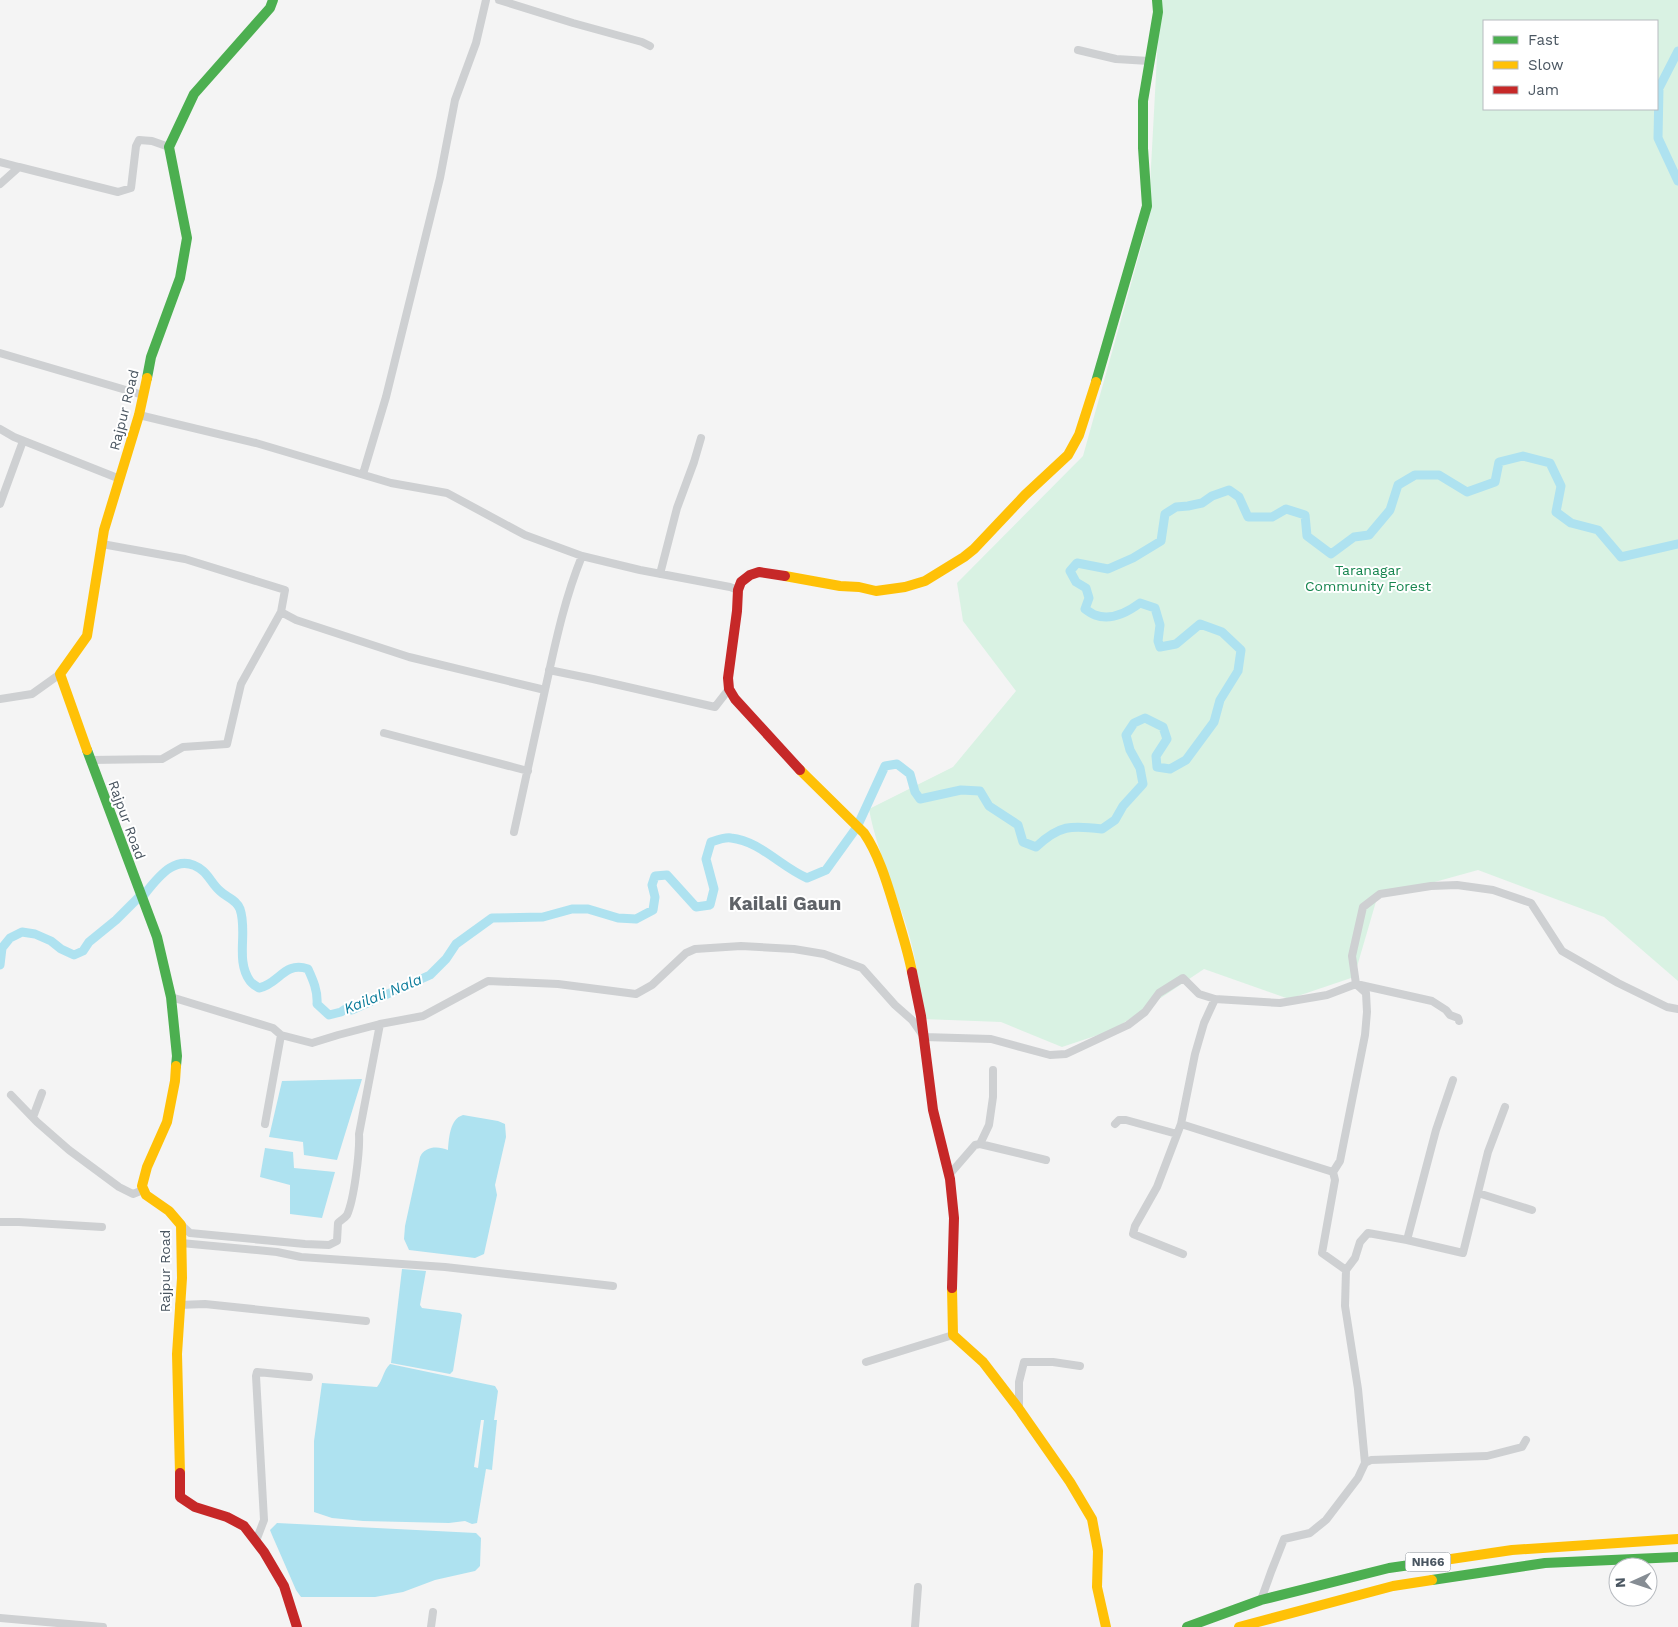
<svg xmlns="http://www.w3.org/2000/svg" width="1678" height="1627" font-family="'Work Sans',sans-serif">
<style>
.green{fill:#d9f2e3;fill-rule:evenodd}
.water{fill:#aee2f0;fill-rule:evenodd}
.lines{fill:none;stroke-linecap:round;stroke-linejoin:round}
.canal{stroke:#aee2f0;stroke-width:9}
.street{stroke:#ced0d2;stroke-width:8}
.fast{stroke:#4caf50;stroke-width:10}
.slow{stroke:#ffc107;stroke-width:10}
.jam{stroke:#c62828;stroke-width:10}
.labels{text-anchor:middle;stroke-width:4;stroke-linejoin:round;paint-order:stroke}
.shield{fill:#fff;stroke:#808990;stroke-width:1}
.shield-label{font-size:12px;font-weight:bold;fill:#4a5661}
.street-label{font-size:14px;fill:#4a5661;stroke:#fff}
.park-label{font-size:14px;fill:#17864f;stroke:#fff}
.water-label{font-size:15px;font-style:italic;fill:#0c7c9b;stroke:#fff}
.district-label{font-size:19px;font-weight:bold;fill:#5f6368;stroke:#fff}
</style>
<rect width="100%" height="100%" fill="#f4f4f4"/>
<path class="green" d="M1160 0H1678V981L1604 917 1478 870 1377 898 1354 977 1289 999 1204 969 1113 1030 1062 1047 1001 1022 923 1019C920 996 918 972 913 950 902 902 878 858 869 809L953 767 1016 691 963 621 957 583 1083 456 1148 223ZM1484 21H1657V109H1484Z"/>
<path class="water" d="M362 1079 337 1160 304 1155 303 1142 269 1137 282 1081Z
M463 1115 498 1121 505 1124 506 1137 495 1185 497 1195 484 1254 475 1258 409 1250 404 1239 405 1226 420 1157C425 1146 438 1146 448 1150 449 1137 450 1119 463 1115Z
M265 1148 293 1152 294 1168 335 1172 322 1218 290 1214V1185L260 1177Z
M402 1269 426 1271 420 1305 422 1308 460 1313 462 1315 453 1371 450 1374 391 1363Z
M390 1364 495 1386 498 1391 494 1420H497L492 1470 486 1469 477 1523 472 1524 465 1521 449 1523 363 1521 332 1518 314 1512V1441L322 1383 377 1387C383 1380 383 1371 390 1364ZM481 1420H484L478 1468 474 1467Z
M277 1523 476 1533 481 1538 480 1566 475 1571 435 1580 403 1592 375 1597H301L296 1590 272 1535 270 1530Z"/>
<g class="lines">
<path class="canal" d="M1678 51 1659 88 1658 138 1678 181
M0 965 2 948 10 938 22 932 35 934 51 941 61 949 74 955 83 951 89 942 116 920 140 896 144 895C158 877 178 850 203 871 209 876 213 885 220 891 227 898 236 899 240 909 248 932 235 960 250 981 252 984 256 986 259 988 279 984 284 961 308 969 313 980 318 991 317 1004L329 1015 341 1012 347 1008 352 1010 430 975 446 959 456 944 492 918 543 917 572 909H588L618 918 636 919 653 910 655 897 652 885 655 876 667 875 696 907 710 905 714 889 706 859 711 842C717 840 725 837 731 838 760 841 781 867 807 878L826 870 857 827 885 766 897 764 910 774 915 792 920 799 961 790 980 791 989 806 1018 825 1023 842 1036 847C1059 825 1071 825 1102 829L1115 820 1123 806 1143 784 1140 768 1130 750 1126 735 1134 723 1145 718 1163 727 1167 739 1156 756 1157 767 1170 769 1186 760 1214 722 1220 700 1238 671 1241 650 1222 632 1200 624 1176 644 1160 647 1158 641 1160 625 1155 608 1140 603C1128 612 1111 621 1095 615 1092 614 1088 611 1085 609L1089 598 1086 588 1076 582 1070 571 1077 563 1108 569 1133 558 1161 541 1165 514 1176 507 1188 506 1202 503 1212 496 1229 490 1239 497 1248 517H1272L1286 509 1305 515 1307 536 1331 554 1354 537 1369 535 1390 510 1398 485 1415 475H1439L1467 492 1495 482 1499 462 1523 456 1550 463 1561 486 1556 512 1571 523 1598 530 1621 557 1678 544"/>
<path class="street" d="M499 0 573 23 642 42 650 46
M1078 50 1116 59 1149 61
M0 162 19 167
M0 184 19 167 118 192 131 188 136 146 139 140 152 141 169 147
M0 353 143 395
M139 415 256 443 391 483 447 493 525 535 582 556 640 570 730 587 738 590
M0 429 14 437 120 479
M363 474 386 397 440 178 455 100 476 43 486 0
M0 504 23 441
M102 544 185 559 285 590 281 612 296 620 409 657 545 690C555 645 564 600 582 556
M660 574 677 508 694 462 701 438
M549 670 593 679 715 707 729 689
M0 699 32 694 60 674
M384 733 528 771
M90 760 162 759 183 747 227 744 241 684 281 612
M514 832 545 690
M171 997 273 1028 281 1035 312 1043 338 1035 380 1024 423 1016 488 981 558 984 636 994 652 985 686 953 695 949 741 946 794 949 824 954 862 968 895 1005 912 1020 924 1037 991 1039 1050 1055 1066 1054 1128 1025 1145 1012 1159 993 1183 978 1199 994 1215 999 1280 1003 1327 995 1356 984 1432 1001 1446 1010 1450 1015 1458 1018 1459 1021
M11 1095 37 1122 69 1150 119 1187 133 1194 143 1190
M33 1117 42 1093
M265 1124 281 1035
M1115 1124 1119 1120H1126L1177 1134
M1181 1124 1333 1172
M980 1144 989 1125 993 1097V1070
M949 1175 975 1145 980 1144 1046 1160
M1478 1193 1532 1210
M0 1222H19L102 1227
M179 1223 190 1233 305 1244 329 1245 337 1241 338 1223C341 1220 345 1218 347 1215 354 1200 360 1151 359 1134L380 1024
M1407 1240 1463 1253 1488 1152 1505 1107
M181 1243 277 1252 301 1257 445 1267 613 1286
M1183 1254 1133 1234 1135 1226 1157 1187 1181 1124 1195 1054 1204 1023 1215 999
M1346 1270 1355 1258 1360 1242 1368 1233 1407 1240 1436 1130 1453 1080
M179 1305 205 1304 366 1321
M866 1362 953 1335
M1019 1409V1382L1024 1362H1053L1080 1366
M1365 1463 1371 1460 1487 1456 1522 1447 1526 1440
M256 1541 264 1520 256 1376 257 1372 309 1377
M1261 1600 1271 1572 1284 1539 1310 1533 1326 1520 1358 1478 1365 1463 1358 1389 1345 1306 1346 1270 1322 1253 1335 1180 1333 1172 1340 1161 1365 1035 1367 1012 1366 993 1356 984 1352 956 1363 907 1380 894 1431 886 1457 885 1493 890 1531 903 1562 951 1618 983 1667 1007 1678 1009
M0 1618 103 1627
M431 1627 433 1612
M915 1627 918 1587"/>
<path class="fast" d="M147 378 151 357 180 278 187 238 169 147 194 94 270 8 273 0
M1096 382 1147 206 1143 148V101L1158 12 1157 0
M87 750 157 937 171 997 177 1056 176 1066
M1432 1580 1545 1563 1678 1557
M1187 1627 1261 1600 1389 1568 1424 1563"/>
<path class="slow" d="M785 576 840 586 859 587 876 591 905 587 925 581 964 557 974 549 1025 495 1068 455 1079 435 1096 382
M87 750 60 674 87 636 104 530 139 415 147 378
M800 770 864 833C879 855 887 883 895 909 901 930 908 951 912 972
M176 1066 175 1081 167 1122 147 1167 142 1186 146 1195 169 1211 181 1225 182 1278 177 1354 180 1473
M952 1288 953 1335 983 1362 1019 1409 1070 1482 1092 1519 1098 1551 1097 1587 1106 1627
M1424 1563 1512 1550 1678 1539
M1239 1627 1393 1586 1432 1580"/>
<path class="jam" d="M785 576 759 572 750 575 741 582 738 590 737 611 728 678 729 689 735 699 800 770
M912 972 921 1016 933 1110 950 1179 954 1218 952 1288
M180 1473V1497L195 1507 227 1517 244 1526 264 1552 284 1586 297 1627"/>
</g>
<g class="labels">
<rect class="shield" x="1405.5" y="1552.5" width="45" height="19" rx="4"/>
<g class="shield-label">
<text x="1428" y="1566">NH66</text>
</g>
<g class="street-label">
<text transform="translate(124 410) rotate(-76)" y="5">Rajpur Road</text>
<text transform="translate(127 820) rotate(70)" y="5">Rajpur Road</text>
<text transform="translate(165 1271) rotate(-90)" y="5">Rajpur Road</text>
</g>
<g class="park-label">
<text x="1368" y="575">Taranagar<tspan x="1368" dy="16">Community Forest</tspan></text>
</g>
<g class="water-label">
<text transform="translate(383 994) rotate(-22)" y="5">Kailali Nala</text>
</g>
<g class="district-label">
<text x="785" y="910">Kailali Gaun</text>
</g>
</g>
<rect x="1483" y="20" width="175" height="90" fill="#ffffff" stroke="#b7bbc0"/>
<rect x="1493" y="36" width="25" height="8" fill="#4caf50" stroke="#b7bbc0"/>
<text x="1528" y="45" font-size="15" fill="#4a5661">Fast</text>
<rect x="1493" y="61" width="25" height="8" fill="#ffc107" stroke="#b7bbc0"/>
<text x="1528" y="70" font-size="15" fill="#4a5661">Slow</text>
<rect x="1493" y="86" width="25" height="8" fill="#c62828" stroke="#b7bbc0"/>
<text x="1528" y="95" font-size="15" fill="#4a5661">Jam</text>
<g transform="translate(1633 1582) rotate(267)"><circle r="24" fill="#ffffff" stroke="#b7bbc0"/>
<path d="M0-4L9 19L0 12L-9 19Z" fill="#868d94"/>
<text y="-8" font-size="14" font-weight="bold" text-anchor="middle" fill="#4a5661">N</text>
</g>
</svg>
